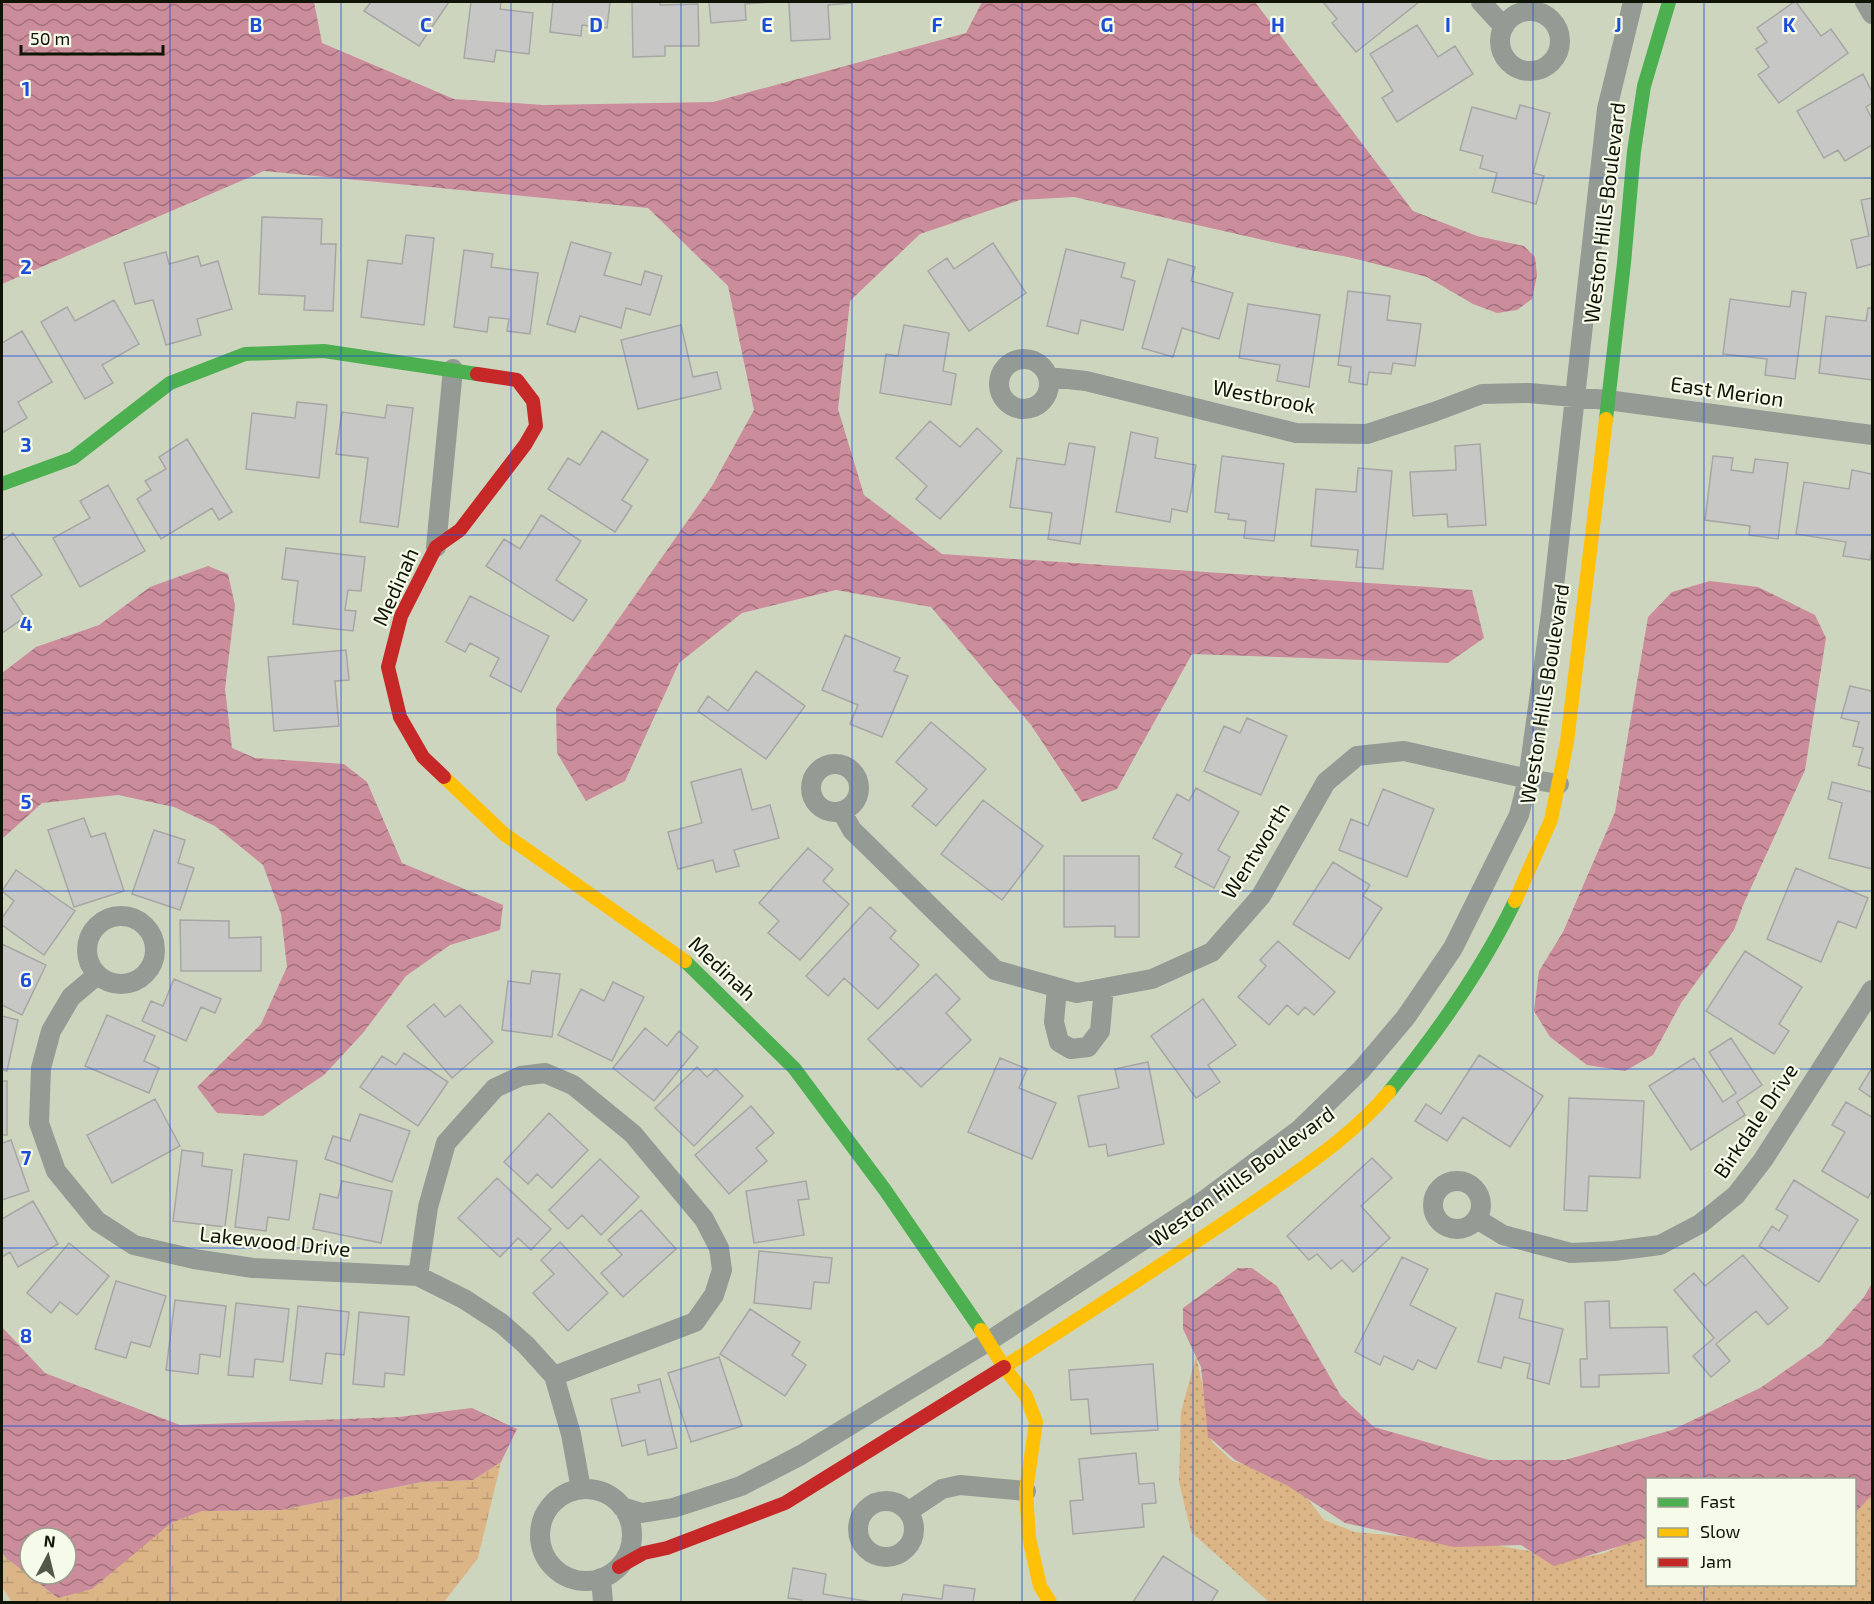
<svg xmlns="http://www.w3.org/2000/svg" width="1874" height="1604" font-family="'Exo 2',sans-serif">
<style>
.grass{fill:url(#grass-dots)}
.wetland{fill:url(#wetland-marsh)}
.water{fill:url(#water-waves);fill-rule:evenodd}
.building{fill:#c7c8c5;stroke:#a6a7a4;stroke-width:1.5}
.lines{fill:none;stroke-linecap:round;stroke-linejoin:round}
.street{stroke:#949b94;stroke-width:20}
.fast{stroke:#4caf50;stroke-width:14}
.slow{stroke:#ffc107;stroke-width:14}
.jam{stroke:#c62828;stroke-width:14}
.grid{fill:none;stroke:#1d4ed8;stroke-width:1.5;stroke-opacity:0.55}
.labels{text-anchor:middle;stroke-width:4.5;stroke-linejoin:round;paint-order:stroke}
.street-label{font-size:21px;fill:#101407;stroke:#f5fbe8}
.grid-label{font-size:20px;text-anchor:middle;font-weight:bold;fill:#1d4ed8;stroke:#f5fbe8;stroke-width:4.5;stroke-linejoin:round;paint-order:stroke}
</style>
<defs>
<pattern id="grass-dots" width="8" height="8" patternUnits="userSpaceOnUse" patternTransform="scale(1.5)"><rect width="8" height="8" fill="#dcb587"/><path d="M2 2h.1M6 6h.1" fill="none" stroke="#bc9b73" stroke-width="1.8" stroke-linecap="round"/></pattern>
<pattern id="wetland-marsh" width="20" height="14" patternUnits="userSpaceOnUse" patternTransform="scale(1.5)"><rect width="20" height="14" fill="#dcb587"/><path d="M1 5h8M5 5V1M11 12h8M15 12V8" fill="none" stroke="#bc9b73"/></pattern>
<pattern id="water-waves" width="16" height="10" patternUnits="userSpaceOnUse" patternTransform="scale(1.5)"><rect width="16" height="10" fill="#cb8c9b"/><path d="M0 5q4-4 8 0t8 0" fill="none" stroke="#a3717c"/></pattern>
</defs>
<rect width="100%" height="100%" fill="#ced5bf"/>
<path class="grass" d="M1196 1356 1210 1421 1212 1442 1232 1461 1291 1477 1324 1520 1355 1532 1489 1544 1575 1559 1605 1553 1647 1533 1648 1584H1854L1855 1513 1872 1495V1602H1269L1191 1532 1179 1482 1181 1412Z"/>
<path class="wetland" d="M501 1462 478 1558 444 1602H12L2 1587V1552L5 1557 58 1598 136 1551 171 1523 202 1511 281 1510 422 1482 473 1480Z"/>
<path class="water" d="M2 2H314L322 43 454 99 544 105 713 102 966 33 982 2H1255L1413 211 1477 236 1524 246 1535 257 1537 275 1532 299 1517 310 1497 313 1473 304 1427 277 1348 257 1299 248 1074 197 1020 200 920 234 850 301 838 409 864 495 942 554 1472 590 1484 638 1448 663 1192 654 1117 789 1082 802 1031 725 931 607 836 590 742 613 679 663 625 781 586 801 557 753 556 708 712 486 754 410 728 286 648 208 264 171 2 284Z
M208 566 228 574 235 605 225 689 232 748 255 758 344 764 367 782 402 863 503 905 500 930 450 945 406 976 363 1033 324 1075 263 1116 217 1113 197 1087 261 1024 287 967 281 914 263 865 215 826 174 807 118 795 42 803 2 839V673L36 647 99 625 150 587Z
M1710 581 1758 587 1815 615 1826 638 1805 770 1744 903 1734 930 1681 1003 1653 1055 1625 1071 1587 1065 1550 1037 1534 1011 1539 971 1563 932 1615 812 1648 617 1672 592Z
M1238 1268H1252L1277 1286 1341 1396 1374 1427 1489 1460H1565L1672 1430 1760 1388 1822 1345 1864 1297 1872 1283V1495L1855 1513 1854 1480H1648L1647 1538 1554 1566 1521 1545 1454 1547 1345 1523 1288 1486 1235 1460 1208 1436 1201 1367 1183 1329V1308Z
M2 1327 45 1373 180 1425 399 1417 472 1408 517 1429 501 1462 473 1480 422 1482 281 1510 202 1511 171 1523 92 1589 58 1598 5 1557 2 1552ZM30 1538H66V1574H30Z"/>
<path class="building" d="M371 2H449L419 46 364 11Z
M471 2H501L500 9 533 13 529 54 496 50 494 62 464 58Z
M553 2H610L607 28 582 25 581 36 550 32Z
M632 2H660V5L698 4 699 46H665V56L633 57Z
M709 2H772L745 4 746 20 711 23Z
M789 2H851V3L828 5 830 39 791 41Z
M1323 2H1419L1356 52 1332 23 1337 19Z
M1794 2H1796L1821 36 1831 29 1848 53 1779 103 1758 75 1769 67 1756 49 1767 42 1757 28Z
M1417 25 1438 57 1455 46 1473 74 1397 122 1382 98 1393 91 1370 54Z
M1863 74 1872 92V103L1866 107 1872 119V145L1845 161 1838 150 1824 158 1797 111Z
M1520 105 1550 113 1533 173 1544 176 1536 204 1492 192 1497 173 1480 168 1483 156 1460 150 1472 107 1516 119Z
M1872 198V264L1857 268 1851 240 1869 236 1861 200Z
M262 217 322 219 321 244H336L333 311 304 310 305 296 259 294Z
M406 235 434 238 424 325 361 317 368 260 402 264Z
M571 242 611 253 604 275 641 285 645 271 662 276 650 315 626 308 621 328 580 316 575 332 547 324Z
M993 243 1026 293 969 331 928 271 947 258 954 269Z
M1066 249 1125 263 1121 277 1135 281 1123 330 1081 320 1078 334 1047 326Z
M464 250 493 254 491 267 538 273 530 334 507 331 509 319 489 317 487 332 454 327Z
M166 252 169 264 198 256 201 266 218 261 232 309 197 319 201 335 166 345 153 300 135 304 124 263Z
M1168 259 1195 267 1191 281 1233 293 1219 339 1182 328 1173 357 1142 348Z
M1348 291 1390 296 1387 320 1421 324 1415 366 1393 363 1391 374 1369 372 1367 385 1349 382 1351 367 1338 365Z
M1792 291 1806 293 1795 379 1765 375 1767 359 1723 354 1730 299 1790 307Z
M114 300 139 344 102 365 113 383 85 399 41 322 67 307 75 321Z
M1248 304 1320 315 1309 387 1277 381 1280 365 1239 358Z
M1868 308H1872V380L1819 373 1826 316 1866 321Z
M681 325 693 377 717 372 721 389 638 409 621 340Z
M904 325 949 333 943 371 956 374 951 405 880 393 886 354 898 356Z
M22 331 52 382 18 402 27 418 2 433V343Z
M297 402 327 405 319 478 246 469 252 413 295 418Z
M387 405 413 408 398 527 360 522 368 458 336 454 342 412 385 418Z
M930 421 960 447 977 428 1002 451 940 519 916 499 927 486 896 458Z
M602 431 648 460 622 500 632 506 615 532 548 489 568 458 580 465Z
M1131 432 1158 438 1155 458 1196 465 1187 512 1172 509 1170 522 1116 512Z
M187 439 232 512 219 520 212 508 161 539 137 499 151 490 145 481 166 469 159 457Z
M1069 443 1095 447 1080 544 1048 539 1052 513 1010 507 1017 458 1065 465Z
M1480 444 1486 525 1448 527 1447 514 1413 516 1410 472 1456 470 1455 446Z
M1222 456 1284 464 1274 541 1244 538 1246 521 1228 519 1229 514 1215 512Z
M1713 456 1733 458 1731 470 1753 473 1755 459 1788 463 1778 539 1749 535 1750 526 1705 520Z
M1358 468 1392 471 1383 569 1356 567 1358 550 1311 546 1316 489 1356 492Z
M1852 470 1872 474V547L1870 560 1843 556 1846 542 1796 534 1804 482 1849 489Z
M108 485 145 551 80 587 53 538 90 518 80 501Z
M541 515 581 541 556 580 587 600 573 621 486 566 504 539 520 549Z
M13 533 42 575 11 596 25 617 2 633V541Z
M286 548 365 557 361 591 348 590 345 610 356 611 353 631 293 624 298 581 282 579Z
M470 596 549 636 521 692 490 676 499 658 470 643 465 652 446 642Z
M845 635 900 658 894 671 908 676 882 737 850 724 858 705 822 690Z
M346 650 349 680 335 681 339 726 274 731 268 657Z
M756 671 805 706 766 759 698 711 708 696 728 711Z
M1850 686 1872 691V769L1858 765 1863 748 1853 746 1859 722 1841 718Z
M1247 718 1287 736 1261 795 1204 771 1224 726 1240 733Z
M931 722 986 769 936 826 912 806 927 789 896 762Z
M741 769 752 810 770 805 779 838 734 850 739 866 716 872 713 860 678 869 668 832 702 823 691 782Z
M1832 782 1872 792V869L1829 858 1842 803 1828 799Z
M1196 788 1239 812 1218 850 1230 857 1214 888 1175 867 1182 854 1153 838 1177 794 1189 801Z
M1383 789 1434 809 1407 877 1339 850 1351 819 1368 826Z
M983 800 1043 846 1002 900 941 854Z
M84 818 91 837 105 833 124 891 74 907 48 830Z
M154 830 185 840 178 863 194 868 180 910 132 894Z
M808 848 833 869 823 881 849 904 800 960 768 933 779 921 759 903Z
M1064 856H1139V937H1115V926L1064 927Z
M1333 862 1370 885 1363 896 1382 908 1349 959 1293 924Z
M1796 868 1868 898 1856 928 1838 921 1821 962 1767 939Z
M16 870 75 911 44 955 2 925V918L14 901 2 891Z
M870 907 896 931 890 938 919 965 878 1009 844 978 828 996 806 976Z
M180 920 229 921V938L261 937V971H181Z
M1278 941 1335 992 1314 1015 1305 1007 1298 1015 1287 1005 1269 1025 1238 997 1266 966 1260 960Z
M2 944 46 965 22 1015 2 1005Z
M1745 951 1802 987 1779 1024 1789 1031 1774 1054 1706 1011Z
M532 971 560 974 552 1037 502 1030 508 981 530 984Z
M936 974 960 999 946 1013 971 1040 921 1087 901 1067 898 1070 868 1039Z
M174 979 221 999 215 1013 201 1007 186 1041 142 1021 151 1001 163 1006Z
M613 982 644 997 612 1061 558 1035 581 989 604 1001Z
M1203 999 1236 1045 1208 1065 1220 1082 1196 1098 1151 1036Z
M434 1004 445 1017 460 1005 493 1042 452 1078 407 1026Z
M107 1015 155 1036 144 1061 159 1068 149 1093 85 1066Z
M2 1016 18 1020 7 1071 2 1070Z
M645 1028 667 1046 679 1031 698 1047 654 1101 613 1068Z
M1731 1038 1762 1085 1737 1102 1745 1115 1691 1150 1649 1086 1694 1058 1723 1102 1736 1093 1709 1052Z
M404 1053 448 1082 418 1126 360 1087 382 1056 396 1065Z
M1479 1055 1543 1096 1510 1147 1463 1117 1447 1141 1415 1121 1426 1104 1441 1114Z
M1000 1058 1027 1069 1019 1088 1056 1103 1032 1159 968 1132Z
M1148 1062 1164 1144 1108 1156 1106 1144 1089 1147 1078 1096 1119 1088 1115 1069Z
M697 1067 707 1077 716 1069 743 1096 694 1146 655 1108Z
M1872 1068V1098L1859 1089Z
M2 1081H7V1135H2Z
M1569 1098 1644 1101 1640 1178 1589 1176 1587 1211 1564 1210Z
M155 1099 180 1146 112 1183 87 1135Z
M1846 1102 1872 1117V1190L1868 1198 1822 1171 1845 1132 1832 1125Z
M751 1106 774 1133 756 1148 767 1161 729 1194 695 1155Z
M549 1113 588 1150 552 1188 537 1174 528 1184 504 1162Z
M360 1114 410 1131 392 1182 325 1159 333 1136 350 1141Z
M11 1140 29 1191 2 1200V1143Z
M182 1150 203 1153 202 1166 232 1170 225 1227 173 1221Z
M244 1154 297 1161 289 1220 268 1217 266 1231 235 1227Z
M1372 1158 1392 1178 1361 1206 1390 1238 1353 1272 1342 1260 1331 1269 1317 1254 1309 1260 1287 1236Z
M600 1159 639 1197 601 1235 582 1215 568 1229 549 1210Z
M497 1178 551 1229 531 1250 518 1238 500 1257 458 1218Z
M1794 1180 1858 1220 1819 1282 1759 1246 1772 1226 1779 1231 1788 1216 1776 1209Z
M342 1181 392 1191 381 1243 313 1229 320 1194 338 1198Z
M806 1181 809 1199 798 1200 804 1235 754 1243 746 1191Z
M33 1201 58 1244 18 1267 10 1252 2 1257V1219Z
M641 1210 676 1249 623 1297 601 1273 622 1255 608 1240Z
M560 1242 608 1293 568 1331 533 1293 554 1274 541 1260Z
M69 1243 109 1276 77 1315 60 1302 51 1313 27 1293Z
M759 1251 832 1258 829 1283 814 1282 811 1309 754 1303Z
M1743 1255 1788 1308 1768 1325 1756 1311 1716 1344 1730 1361 1711 1377 1693 1356 1714 1338 1674 1290 1694 1273 1705 1286Z
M1402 1257 1428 1269 1410 1305 1456 1328 1436 1369 1418 1360 1413 1370 1384 1356 1380 1365 1355 1352Z
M116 1281 166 1296 150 1347 131 1342 126 1358 95 1349Z
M1496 1293 1523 1300 1519 1318 1563 1329 1549 1384 1527 1378 1530 1364 1504 1357 1501 1368 1478 1362Z
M175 1300 226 1306 220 1357 200 1354 198 1374 166 1370Z
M1609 1301 1610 1328 1667 1327 1669 1373 1599 1375V1387H1581L1580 1359H1587L1585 1302Z
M236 1303 289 1309 283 1362 255 1359 253 1377 228 1375Z
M298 1306 349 1312 344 1355 326 1353 322 1384 290 1380Z
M750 1309 800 1342 792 1355 806 1365 785 1396 720 1354Z
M359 1312 409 1317 404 1375 385 1373 384 1387 353 1384Z
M719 1357 742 1426 691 1442 668 1373Z
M1153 1364 1158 1430 1091 1434 1088 1399 1071 1400 1069 1370Z
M660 1379 677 1448 648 1455 645 1440 622 1446 611 1399 640 1392 638 1385Z
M1136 1453 1139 1484 1154 1483 1156 1503 1142 1504 1144 1527 1073 1534 1070 1501 1083 1500 1079 1459Z
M1163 1556 1218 1591 1211 1602H1133Z
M793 1568 826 1574 823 1594 872 1602H801L802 1600 788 1598Z
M944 1585 975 1589 973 1602H901L903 1594 942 1599Z"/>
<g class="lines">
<path class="street" d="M1481 2 1504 27
M1865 2 1872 14
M1500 41a30 30 0 1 1 60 0a30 30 0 1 1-60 0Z
M999 384a25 25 0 1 1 50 0a25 25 0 1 1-50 0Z
M1049 377 1086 381 1296 433 1367 434 1434 412 1482 394 1529 393 1607 400 1872 435
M436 547 453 369
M811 788a24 24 0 1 1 48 0a24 24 0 1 1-48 0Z
M842 812 852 830 995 970 1077 993 1152 979 1212 952 1261 896 1326 782 1357 756 1404 751 1528 779 1559 784
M87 950a34 34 0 1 1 68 0a34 34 0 1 1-68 0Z
M97 975 71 997 51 1031 41 1068 39 1123 56 1171 97 1221 134 1245 194 1259 253 1268 418 1276 464 1299 501 1323 526 1345 554 1376 571 1434 581 1489
M1057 988 1054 1022 1059 1042 1071 1049 1088 1047 1100 1031 1104 988
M1433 1205a24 24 0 1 1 48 0a24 24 0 1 1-48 0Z
M1477 1219 1503 1235 1571 1253 1614 1251 1660 1245 1700 1224 1736 1195 1763 1160 1872 990
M418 1276 428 1207 446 1143 495 1088 521 1076 545 1073 573 1085 633 1134 704 1219 719 1248 722 1270 714 1295 695 1322 554 1376
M540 1535a46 46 0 1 1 92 0a46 46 0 1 1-92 0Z
M858 1529a28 28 0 1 1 56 0a28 28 0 1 1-56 0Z
M622 1507 642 1513 673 1508 741 1486 801 1455 989 1341 1206 1199 1299 1130 1362 1069 1406 1017 1453 948 1519 815 1528 779 1551 613 1607 109 1633 2
M909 1511 942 1489 960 1485 1026 1491
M601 1578 603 1602"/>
<path class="fast" d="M1606 419 1624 263 1634 151 1644 86 1669 2
M2 484 73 458 170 383 245 354 324 351 477 374
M685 961 794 1068 885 1190 981 1330
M1389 1092C1437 1033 1482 970 1515 901"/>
<path class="slow" d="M444 777 504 834 685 961
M1515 901 1551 820 1567 742 1606 419
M981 1330 1004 1367 1026 1396 1036 1422 1026 1491 1029 1538 1040 1586 1050 1602
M1004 1367C1089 1312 1175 1257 1259 1199 1304 1167 1353 1135 1389 1092"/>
<path class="jam" d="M444 777 423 757 400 717 388 667 401 616 436 547 460 530 525 445 536 426 533 401 517 380 477 374
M619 1567 644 1553 667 1548 785 1503 1004 1367"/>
</g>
<path class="grid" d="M170 2V1602M341 2V1602M511 2V1602M681 2V1602M852 2V1602M1022 2V1602M1193 2V1602M1363 2V1602M1533 2V1602M1704 2V1480M2 178H1872M2 356H1872M2 535H1872M2 713H1872M2 891H1872M2 1069H1872M2 1248H1872M2 1426H1872M1704 1584V1602"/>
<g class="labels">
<g class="street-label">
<text transform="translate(1605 213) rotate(-83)" y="7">Weston Hills Boulevard</text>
<text transform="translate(1727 392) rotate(8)" y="7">East Merion</text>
<text transform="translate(1264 397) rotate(11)" y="7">Westbrook</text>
<text transform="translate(396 587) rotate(-66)" y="7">Medinah</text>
<text transform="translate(1545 694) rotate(-81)" y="7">Weston Hills Boulevard</text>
<text transform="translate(1256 851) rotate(-58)" y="7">Wentworth</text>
<text transform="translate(722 969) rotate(43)" y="7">Medinah</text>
<text transform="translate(1756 1121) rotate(-56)" y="7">Birkdale Drive</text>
<text transform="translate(1242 1177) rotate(-36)" y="7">Weston Hills Boulevard</text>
<text transform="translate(275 1242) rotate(6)" y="7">Lakewood Drive</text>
</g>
</g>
<g class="grid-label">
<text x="256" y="32">B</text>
<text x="426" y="32">C</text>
<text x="596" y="32">D</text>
<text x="767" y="32">E</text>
<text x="937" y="32">F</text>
<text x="1107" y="32">G</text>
<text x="1278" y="32">H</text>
<text x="1448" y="32">I</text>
<text x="1618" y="32">J</text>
<text x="1789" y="32">K</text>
<text x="26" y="96">1</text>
<text x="26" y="274">2</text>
<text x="26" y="452">3</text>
<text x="26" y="631">4</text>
<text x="26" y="809">5</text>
<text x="26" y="987">6</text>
<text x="26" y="1165">7</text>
<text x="26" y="1343">8</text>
</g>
<rect width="1874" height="1604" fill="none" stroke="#101407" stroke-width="6"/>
<rect x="1646" y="1478" width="210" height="108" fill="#f5fbe8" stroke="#999f8e" stroke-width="1.5"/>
<rect x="1658" y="1498" width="30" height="9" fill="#4caf50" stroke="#999f8e" stroke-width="1.5"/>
<text x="1700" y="1508" font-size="18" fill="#101407">Fast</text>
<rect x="1658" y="1528" width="30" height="9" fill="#ffc107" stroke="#999f8e" stroke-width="1.5"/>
<text x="1700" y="1538" font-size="18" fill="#101407">Slow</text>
<rect x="1658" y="1558" width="30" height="9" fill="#c62828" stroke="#999f8e" stroke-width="1.5"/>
<text x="1700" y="1568" font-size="18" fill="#101407">Jam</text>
<g transform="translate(48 1556) rotate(7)"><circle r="28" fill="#f5fbe8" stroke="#999f8e" stroke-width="1.5"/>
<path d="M0-4.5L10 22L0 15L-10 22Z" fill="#525847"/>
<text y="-9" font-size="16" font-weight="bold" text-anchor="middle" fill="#101407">N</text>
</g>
<path d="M21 45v9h142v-9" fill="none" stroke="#101407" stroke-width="3"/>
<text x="30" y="45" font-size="18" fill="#101407" stroke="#f5fbe8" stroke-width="4.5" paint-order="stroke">50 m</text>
</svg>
